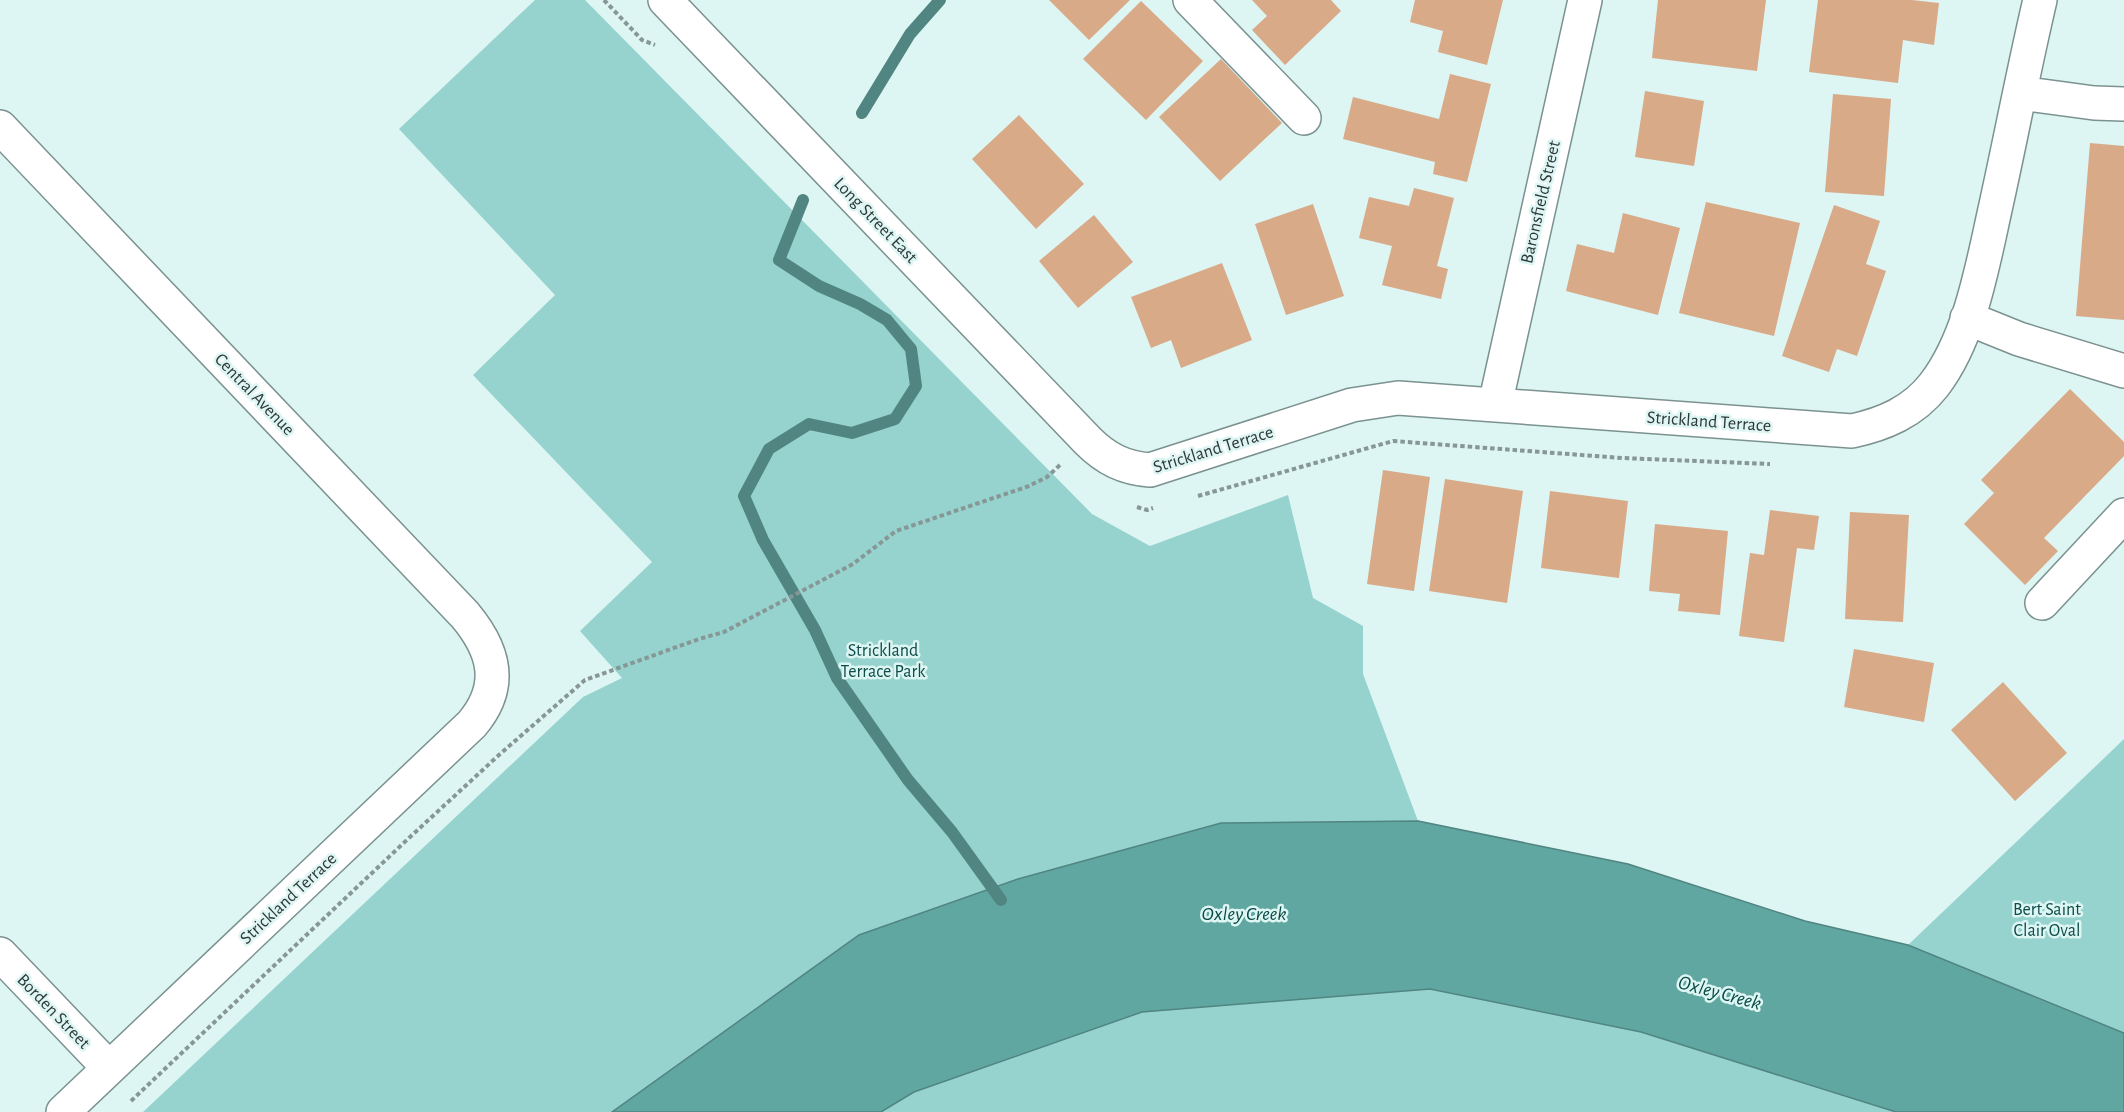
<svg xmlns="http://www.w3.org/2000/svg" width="2124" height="1112" font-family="'Alegreya Sans',sans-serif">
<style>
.green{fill:#97d3ce}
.water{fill:#60a6a1;stroke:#518581;stroke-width:1.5}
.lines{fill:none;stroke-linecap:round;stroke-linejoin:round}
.stream{stroke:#518581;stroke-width:12}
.building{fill:#d8aa88}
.minor-casing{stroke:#7b9290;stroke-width:36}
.path{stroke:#869795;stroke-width:4;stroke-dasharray:4.5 3;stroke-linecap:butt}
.minor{stroke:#fff;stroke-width:33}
.labels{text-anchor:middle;stroke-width:5;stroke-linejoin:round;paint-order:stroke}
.street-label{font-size:18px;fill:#2d3736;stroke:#ddf5f3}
.park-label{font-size:18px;fill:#0c4c49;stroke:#ddf5f3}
.water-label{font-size:20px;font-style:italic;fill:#084a46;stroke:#ddf5f3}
</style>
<rect width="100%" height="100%" fill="#ddf5f3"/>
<path class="green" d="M535 0H585L1092 514 1150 546 1288 495 1313 598 1363 626V674L1418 821 1221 823 1018 879 859 935 612 1112H143L583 697 622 678 580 631 652 562 473 375 555 295 399 129Z
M2124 739V1033L1908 945 2098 764Z
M1430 989 1641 1032 1896 1112H881L914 1092 1142 1012Z"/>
<path class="water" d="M1418 821 1628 864 1805 921 1908 945 2124 1033V1112H1896L1641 1032 1430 989 1142 1012 914 1092 881 1112H612L859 935 1018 879 1221 823Z"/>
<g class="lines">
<path class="stream" d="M862 113 910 34 940 0
M803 200 779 260 819 286 860 304 887 320 911 349 916 386 895 419 852 433 809 424 769 449 744 496 763 540 815 630 837 678 908 780 952 832 1001 900"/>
</g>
<path class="building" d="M1049 0H1130L1089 40Z
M1252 0H1331L1341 11 1285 65 1252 30 1267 16Z
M1415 0H1503L1487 65 1438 52 1443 31 1410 22Z
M1658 0H1766L1757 71 1652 58Z
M1818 0H1912L1939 3 1934 45 1903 40 1898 83 1809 72Z
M1141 1 1203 61 1146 120 1083 59Z
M1221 59 1282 123 1220 181 1159 117Z
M1450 74 1491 84 1467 182 1433 174 1435 162 1343 139 1353 97 1439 119Z
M1645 91 1704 101 1694 166 1635 157Z
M1833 94 1891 99 1884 196 1825 192Z
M1019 115 1084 184 1036 229 972 159Z
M2090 143 2124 146V320L2076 316Z
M1414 188 1454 198 1437 266 1448 269 1441 299 1382 285 1392 246 1359 238 1369 197 1409 206Z
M1706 202 1800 223 1774 336 1679 313Z
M1313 204 1344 296 1286 315 1255 224Z
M1834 205 1880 221 1866 264 1886 271 1857 356 1837 349 1829 372 1782 356Z
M1623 213 1680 228 1658 315 1566 291 1577 244 1614 253Z
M1094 215 1133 262 1078 308 1039 261Z
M1222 263 1252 340 1181 368 1171 340 1151 348 1131 297Z
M2070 389 2124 442V456L2044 538 2058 551 2025 585 1964 524 1994 493 1981 480Z
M1383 470 1430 477 1414 591 1367 584Z
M1445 479 1523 491 1507 603 1429 591Z
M1550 491 1628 501 1619 578 1541 568Z
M1770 510 1819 516 1814 550 1797 548 1784 642 1739 636 1750 553 1764 555Z
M1850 512 1909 515 1903 622 1845 619Z
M1655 524 1728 531 1720 615 1678 611 1680 594 1649 591Z
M1854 649 1934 663 1924 722 1844 707Z
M2003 682 2067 753 2015 801 1951 730Z"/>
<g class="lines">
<g class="minor-casing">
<path id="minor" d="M665 0 1088 441C1106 459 1124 468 1150 470L1352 405 1398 398 1852 431C1884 424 1913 412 1934 385 1971 337 1983 263 1996 205 2011 137 2024 68 2040 0
M1190 0 1304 118
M2020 93 2094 103 2124 104
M0 127 465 615C495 651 504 686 472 724L63 1112
M1967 318 2019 339 2124 371
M1495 405 1585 0
M2042 603 2124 515
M0 954 109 1068"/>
</g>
<path class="path" d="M604 0 642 40 655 45
M1198 496 1393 441 1622 458 1770 464
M1137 507 1147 510 1153 508
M131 1101 410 837 500 754 585 680 699 639 724 632 853 564 896 531 1029 486 1047 477 1060 465"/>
<use href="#minor" class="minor"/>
</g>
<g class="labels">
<g class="street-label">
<text transform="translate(1540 202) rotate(-77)" y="6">Baronsfield Street</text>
<text transform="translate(876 220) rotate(46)" y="6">Long Street East</text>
<text transform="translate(255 394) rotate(46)" y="6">Central Avenue</text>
<text transform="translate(1709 421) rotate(4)" y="6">Strickland Terrace</text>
<text transform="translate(1213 449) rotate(-17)" y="6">Strickland Terrace</text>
<text transform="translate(288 898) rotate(-43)" y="6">Strickland Terrace</text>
<text transform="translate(54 1011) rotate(46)" y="6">Borden Street</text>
</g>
<g class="park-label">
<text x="883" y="656">Strickland<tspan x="883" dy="21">Terrace Park</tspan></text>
<text x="2047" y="915">Bert Saint<tspan x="2047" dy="21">Clair Oval</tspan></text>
</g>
<g class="water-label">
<text x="1244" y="920">Oxley Creek</text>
<text transform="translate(1720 992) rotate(15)" y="7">Oxley Creek</text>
</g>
</g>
</svg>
